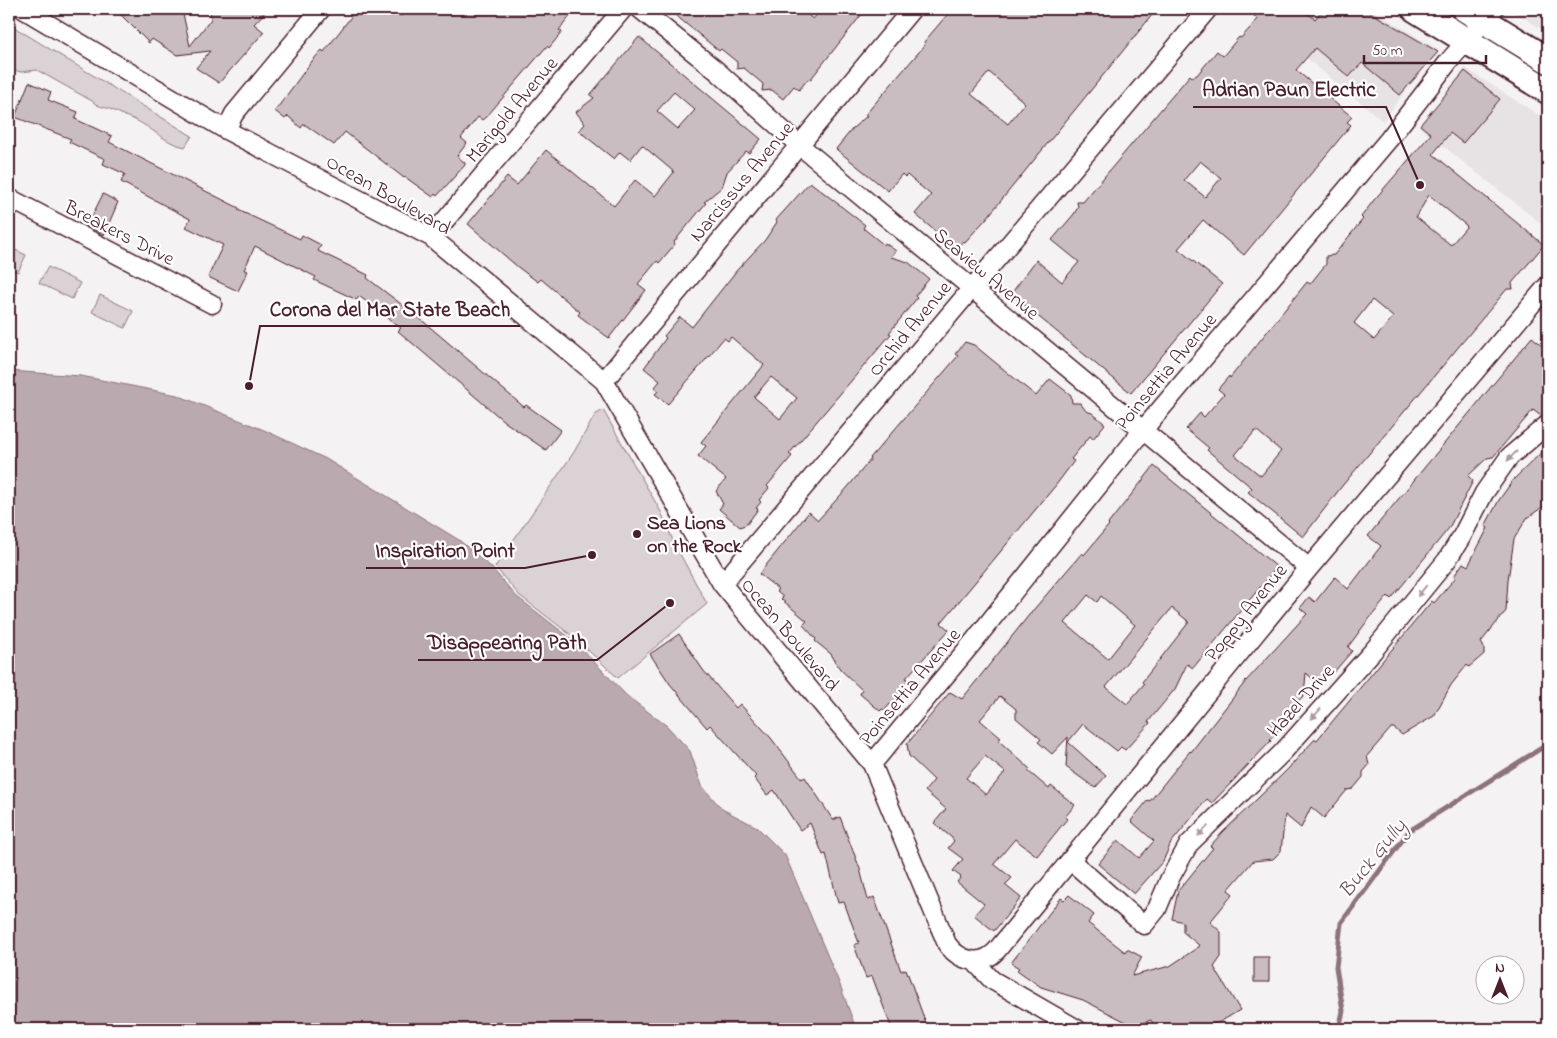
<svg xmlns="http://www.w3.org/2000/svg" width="1557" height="1038" font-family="'Indie Flower',sans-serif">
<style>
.built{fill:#e7e2e3}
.green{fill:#dbd2d5;stroke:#927880}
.water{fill:#baa9ae;stroke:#8d727a}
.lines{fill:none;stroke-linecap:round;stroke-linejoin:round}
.stream{stroke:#8d727a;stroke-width:5}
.building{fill:#cabdc1;stroke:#4a1f2b;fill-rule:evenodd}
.minor-casing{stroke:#4a1f2b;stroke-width:21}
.highway-casing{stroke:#4a1f2b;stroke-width:29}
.minor{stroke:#fff;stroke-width:18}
.highway{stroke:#fff;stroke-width:25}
.oneway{fill:#ae9aa0}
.poi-dot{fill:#4a1f2b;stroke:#fff;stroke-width:2}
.labels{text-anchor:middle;stroke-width:4.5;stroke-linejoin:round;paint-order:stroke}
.street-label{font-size:20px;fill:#4a1f2b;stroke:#fff}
.poi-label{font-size:20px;font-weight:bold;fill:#4a1f2b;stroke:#fff;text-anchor:start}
.water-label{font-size:21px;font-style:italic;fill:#714f59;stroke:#fff}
.leader{fill:none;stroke:#4a1f2b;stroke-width:2}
.callout-dot{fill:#4a1f2b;stroke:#fff;stroke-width:2}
.callout-label{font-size:21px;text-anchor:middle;font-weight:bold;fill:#4a1f2b;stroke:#fff;stroke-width:4.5;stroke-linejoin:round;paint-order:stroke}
</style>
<rect width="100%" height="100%" fill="#f4f2f2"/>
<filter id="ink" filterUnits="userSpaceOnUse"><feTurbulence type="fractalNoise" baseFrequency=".02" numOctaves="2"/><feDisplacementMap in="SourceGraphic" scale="10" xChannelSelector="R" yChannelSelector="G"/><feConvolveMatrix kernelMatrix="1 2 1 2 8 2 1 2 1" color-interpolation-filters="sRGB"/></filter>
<g filter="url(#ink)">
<path class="built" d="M1247 9H1370L1437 49 1383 121Z
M1515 9H1548V33L1513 11Z
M1465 68 1548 121V229L1419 127Z"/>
<path class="green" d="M9 24 192 136 185 147C164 143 152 127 133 119 126 117 120 113 112 110 104 106 99 108 92 101L37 70 21 72 9 69Z
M9 247 26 255 18 272 9 268Z
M48 267 80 283 72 299 39 283Z
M100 295 133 311 125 328 92 312Z
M603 410 661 512 674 543 707 604 618 678 576 639 519 595 495 567 574 452 595 415Z"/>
<path class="water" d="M9 371 81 376 177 395 264 430 326 459 459 540 491 567 516 596 574 641 627 696 667 726 690 751 702 786 722 809 757 827 785 855 840 985 856 1029H9Z"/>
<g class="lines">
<path class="stream" d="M1339 1029 1343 1011 1336 967 1341 923 1409 831 1548 744"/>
</g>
<path class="building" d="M115 9H182L190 46 211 19 210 9H268L254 24 264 32 219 83 196 68 210 51 177 55 152 39 149 43Z
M357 9H393L401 16 407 9H576L559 30 562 32 549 48 547 46 488 115 482 120 478 117 461 138 467 143 457 156 465 163V165L437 196 435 194 433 197 405 177 404 178 345 132 334 145 304 124 301 128 288 116 285 119 275 111 312 61 322 50 324 52Z
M668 9H800L813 19 822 9H866L810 80 808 79 799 90 794 86 783 99 772 90 762 91 763 84 744 68 737 69V62L721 49 719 51Z
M952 9H1157L986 219 965 242 963 241 956 249 915 214 931 195 907 175 905 177 902 174 888 191 836 149 853 128 867 116 865 115 925 45 924 42ZM989 72 1025 103 1008 124 971 94Z
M1260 9H1302L1315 19 1324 9H1365L1438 52 1400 95 1362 63 1349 77 1315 48 1296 70 1352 117 1347 122 1351 125 1244 255 1203 220 1178 249 1222 284 1131 393 1011 294 1036 260 1062 282 1079 262 1052 240 1074 214 1078 207 1077 202H1083L1190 75 1192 77 1197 75 1217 51 1223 56 1239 37 1241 38 1258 19 1254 16ZM1200 161 1221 178 1205 197 1184 180Z
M639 37 761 139 749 153 746 151 727 172 722 187 704 202 706 203 674 242 675 244 659 263 657 261 638 284 646 290 609 338 578 315 580 312 541 279 538 282 519 268 468 224 507 177 517 185 546 150 614 206 635 180 655 196 674 172 642 145 630 160 620 152 614 159 579 131 585 124 576 112 594 98 590 95ZM674 92 695 110 678 129 657 111Z
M1465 71 1500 99 1463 143 1450 133 1433 154 1544 245 1512 283 1513 289H1507L1342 486 1303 537 1248 492 1252 488 1207 450 1209 448 1186 429 1200 413 1204 417 1224 394 1218 389 1229 376 1230 378 1307 282 1310 284 1326 264V256L1334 255 1363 219 1361 217 1374 200 1431 134 1420 125ZM1429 195 1467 226 1451 245 1416 217ZM1372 300 1393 317 1374 340 1354 323ZM1256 430 1281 451 1261 476 1235 455Z
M29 82 51 92 48 100 78 112 75 119 112 136 109 142 239 208 238 210 300 239 302 235 321 245 318 251 368 275 367 278 418 317 524 407 526 405 561 430 546 450 505 422 398 331 401 328 359 296 357 300 314 280 316 277 255 246 244 270 248 271 238 291 208 277 223 245 186 227 190 219 121 182 125 174 103 164 105 159 69 142 71 139 15 117Z
M810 182 865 225 863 228 884 245 885 243 896 251 891 257 908 262 929 279 915 296 917 298 889 333 891 334 789 454 792 456 767 486 769 488 759 500 761 502 756 508 758 509 747 524 740 527 719 509 723 504 716 491 726 479 698 456 706 446 701 442 764 365 731 337 728 341 724 338 668 404 655 394 658 391 654 388 660 381 644 368 666 338 664 336 680 317 692 327 737 270 765 240 777 222 776 220ZM771 377 797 398 780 419 754 397Z
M103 194 118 202 104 235 87 226Z
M1532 337 1548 350V408L1541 416 1533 410 1493 457 1487 458 1468 476 1473 481 1449 528 1391 599 1388 596 1365 624 1348 647 1352 651 1334 672 1331 669 1319 684 1306 673 1304 695 1286 714 1289 717 1270 740 1271 741 1212 803 1207 799 1171 843 1163 861 1134 894 1098 864 1118 840 1139 858 1154 841 1131 821 1134 817 1148 800 1150 801 1190 751 1191 752 1246 681 1307 614 1300 608 1309 597 1315 602 1335 577 1348 589 1381 546 1368 536Z
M965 342 974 345 1036 396 1050 379 1071 395 1072 403H1080L1086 411 1092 413 1105 424 1093 439 1090 436 1071 459 1074 461 1056 485 941 623 949 630 906 678 909 684 892 705 890 704 885 710 882 709 880 711 860 694 862 690 840 669 831 654 815 641 816 639 803 625 807 621 781 599 783 597 776 591 778 589 759 574 809 512 818 520 848 487 871 459 870 458 958 356 955 354Z
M1548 446V503L1527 518 1514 539 1508 580 1506 611 1481 642 1484 648V654L1469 667 1467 665 1451 685 1434 716 1402 735 1394 728H1391L1367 756 1369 765 1363 772V777L1353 789 1347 790 1324 818 1311 807 1301 828 1285 815 1281 851 1273 859 1253 861 1228 890 1233 894 1210 922 1221 932V957L1214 967 1240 1010 1220 1022 1195 1029H1156L1151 1020 1134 1026 1083 1000 1041 987 1017 970 1019 968 1011 963 1061 898 1064 900 1069 895 1094 915 1088 923 1125 952 1127 949 1142 957 1132 976 1170 966 1200 946 1183 932V922L1172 919 1178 891 1213 848 1210 846 1223 832 1287 770 1315 739 1317 740 1432 601 1434 603 1456 577 1454 576 1463 563 1468 566 1488 528 1485 526 1499 500 1514 479Z
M1154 466 1277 567 1193 668 1187 664 1175 689 1148 722 1150 723 1125 750 1121 747 1117 751 1083 724 1068 742 1106 776 1095 788 1066 767 1068 737 1052 754 1038 742 1041 739 1016 718V709L1000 696 980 720 1001 738 998 740 1030 769 1028 771 1049 789 1051 786 1075 805 1065 817 1067 819 1037 856 1015 839 994 864 1012 878 1005 885 1021 898 994 931 974 915 984 904 957 882 961 877 953 871 963 859 948 848 954 841 952 838 934 823 946 809 925 791 934 780 909 756 907 744 950 692 962 699 1029 615 1082 553 1084 555 1109 525 1108 524ZM1088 595 1097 602 1101 596 1135 625 1108 659 1065 623ZM1172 608 1189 622 1142 682 1144 684 1127 704 1106 687ZM985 756 1005 772 986 795 966 778Z
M679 634 703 670 736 708 740 704 771 738 802 779 805 777 833 820 840 817 860 869 868 900 874 897 901 971 906 969 928 1029H892L872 976 866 978 854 945 859 943 844 902 838 903 826 854 823 855 810 823 800 830 774 790 767 795 754 778 756 776 710 725 707 728 670 684 650 654Z
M1254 957H1269V982H1254Z"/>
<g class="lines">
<g class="minor-casing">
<path id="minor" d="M23 9 226 130 431 237 604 381 722 584 872 764 947 944C960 962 982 967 997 950L1309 568 1548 285
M640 9 717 71 798 144 1309 568
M226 130 234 114 321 9
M9 198 212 304
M431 237 623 9
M604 381 912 9
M722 584 1208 9
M872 764 974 641 1143 430 1389 139 1449 61 1494 9
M1070 860 1144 925 1157 909 1170 878 1189 844 1282 753 1373 651 1447 560 1462 536 1484 493 1509 457 1548 424
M974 961 992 980 1077 1029"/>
</g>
<g class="highway-casing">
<path id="highway" d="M1415 9 1548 91
M1465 9 1548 60"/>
</g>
<use href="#minor" class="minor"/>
<use href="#highway" class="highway"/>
</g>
<defs><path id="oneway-solid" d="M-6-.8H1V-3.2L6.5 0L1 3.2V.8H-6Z" transform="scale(1.25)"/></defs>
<g class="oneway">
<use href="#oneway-solid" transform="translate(1512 456) rotate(134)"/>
<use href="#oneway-solid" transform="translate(1422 591) rotate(129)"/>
<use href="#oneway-solid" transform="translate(1316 714) rotate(132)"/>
<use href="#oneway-solid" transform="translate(1203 831) rotate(136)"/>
</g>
</g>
<circle class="poi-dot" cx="637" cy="534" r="5"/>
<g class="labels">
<g class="street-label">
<text transform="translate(511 109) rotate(-50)" y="7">Marigold Avenue</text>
<text transform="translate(741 181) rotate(-50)" y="7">Narcissus Avenue</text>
<text transform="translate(389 194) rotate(30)" y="7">Ocean Boulevard</text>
<text transform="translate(120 232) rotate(27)" y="7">Breakers Drive</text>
<text transform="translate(987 273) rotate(40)" y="7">Seaview Avenue</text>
<text transform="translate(909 328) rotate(-50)" y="7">Orchid Avenue</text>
<text transform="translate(1165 371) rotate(-50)" y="7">Poinsettia Avenue</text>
<text transform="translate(1245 612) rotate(-51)" y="7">Poppy Avenue</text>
<text transform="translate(791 634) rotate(50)" y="7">Ocean Boulevard</text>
<text transform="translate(909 686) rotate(-50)" y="7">Poinsettia Avenue</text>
<text transform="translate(1300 700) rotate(-48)" y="7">Hazel Drive</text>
</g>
<g class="poi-label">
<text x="647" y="529">Sea Lions<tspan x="647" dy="23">on the Rock</tspan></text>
</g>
<g class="water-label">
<text transform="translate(1372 858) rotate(-51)" y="7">Buck Gully</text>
</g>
</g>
<path class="leader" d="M1420 185L1386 107H1193M249 386L260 326H520M592 555L525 568H366M670 603L597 660H418"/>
<g class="callout-dot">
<circle cx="1420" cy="185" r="5"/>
<circle cx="249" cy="386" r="5"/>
<circle cx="592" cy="555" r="5"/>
<circle cx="670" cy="603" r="5"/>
</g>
<g class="callout-label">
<text x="1289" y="96">Adrian Paun Electric</text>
<text x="390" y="316">Corona del Mar State Beach</text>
<text x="445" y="557">Inspiration Point</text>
<text x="507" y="649">Disappearing Path</text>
</g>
<rect width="1557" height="1038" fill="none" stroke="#fff" stroke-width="30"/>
<rect x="15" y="15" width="1527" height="1008" fill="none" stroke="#4a1f2b" stroke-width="2" filter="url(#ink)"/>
<g transform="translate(1500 980)"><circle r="24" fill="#ffffff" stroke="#b7a5aa"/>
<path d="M0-4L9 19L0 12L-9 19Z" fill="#4a1f2b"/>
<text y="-8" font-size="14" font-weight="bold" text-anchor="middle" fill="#4a1f2b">N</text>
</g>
<path d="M1364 55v8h122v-8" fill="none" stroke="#4a1f2b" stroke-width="2.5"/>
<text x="1372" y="55" font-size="15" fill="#4a1f2b" stroke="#ffffff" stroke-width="4" paint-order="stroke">50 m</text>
</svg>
